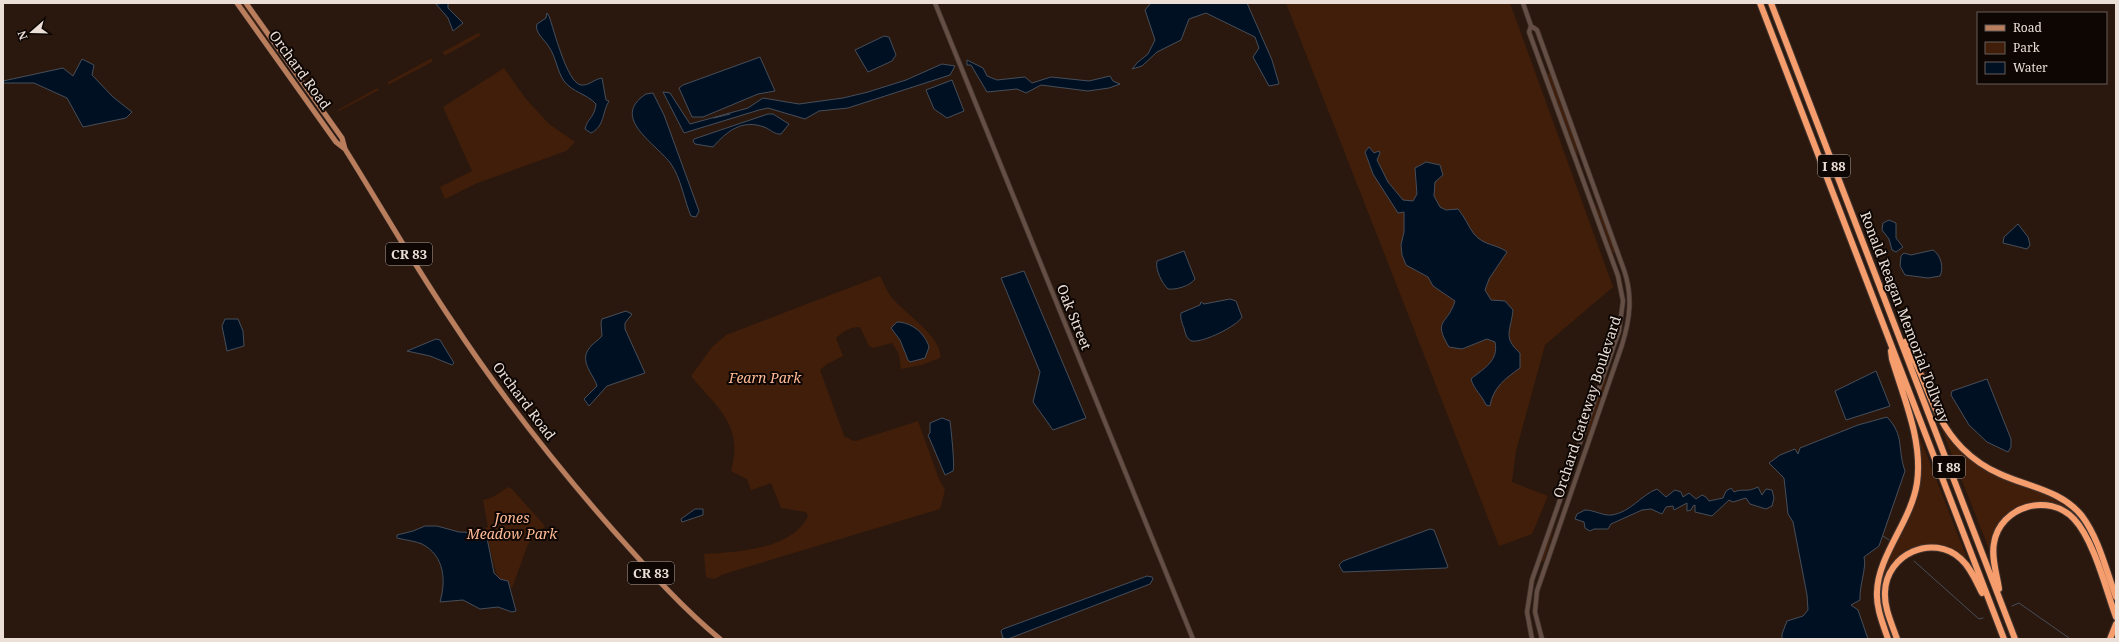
<svg xmlns="http://www.w3.org/2000/svg" width="2119" height="642" font-family="'Noto Serif',serif">
<style>
.green{fill:#401e0a}
.water{fill:#001023;stroke:#474e59}
.lines{fill:none;stroke-linecap:round;stroke-linejoin:round}
.stream{stroke:#474e59;stroke-width:1}
.tertiary-casing{stroke:#423430;stroke-width:5.5}
.primary-casing{stroke:#423430;stroke-width:6}
.motorway-casing{stroke:#423430;stroke-width:8}
.tertiary{stroke:#654f44;stroke-width:4}
.primary{stroke:#bb7e5c;stroke-width:5}
.motorway{stroke:#f59d6c;stroke-width:6}
.labels{text-anchor:middle;stroke-width:4;stroke-linejoin:round;paint-order:stroke}
.shield{fill:#0d0603;stroke:#a99e98;stroke-width:1}
.shield-label{font-size:13px;font-weight:bold;fill:#ecdfd8}
.street-label{font-size:14px;fill:#ecdfd8;stroke:#0d0603}
.park-label{font-size:14px;font-style:italic;fill:#feba96;stroke:#0d0603}
</style>
<rect width="100%" height="100%" fill="#2a180e"/>
<path class="green" d="M240 3H243L293 73Z
M1286 3H1510L1613 287 1545 345 1516 451 1512 482 1548 496 1532 534 1499 546Z
M478 33 480 34V36L446 55 443 54V52Z
M430 59H432V62L388 85V82Z
M504 68 526 99 549 124 575 142 566 151 475 184 445 199 440 187 472 171 443 107Z
M1550 73 1576 145 1578 158 1547 74Z
M377 88 379 90 337 112 338 110Z
M1593 200 1603 218 1615 253H1613Z
M880 276C884 284 888 294 894 300 905 313 944 339 940 358L922 365 901 369 899 354 892 343 873 348 869 346 860 327C849 327 844 331 836 338L843 356 827 364 820 370 845 438 847 437 851 440 856 441 918 421 939 479 945 490 940 509 724 574 714 579 706 577 704 554C736 552 792 550 808 516L806 512 781 508 771 483 751 490 747 479 731 471C744 425 717 408 691 376L712 347 726 335Z
M1608 370 1604 390 1586 443 1589 423Z
M1939 422C1957 448 1978 469 2008 481 2035 492 2060 496 2079 519 2076 518 2070 511 2065 509 2044 497 2015 501 2001 522 1996 529 1992 545 1989 549Z
M1917 430 1968 561 1954 550 1922 546C1902 551 1890 563 1883 582 1878 574 1902 534 1907 524 1917 503 1922 480 1921 457 1920 448 1918 439 1917 430Z
M508 487 512 489 545 526 528 544 512 588 499 578 496 572 485 528 488 527 483 500 493 497Z
M1558 515 1544 561H1542V559Z"/>
<path class="water" d="M448 3V8L463 23 453 31 448 18 436 4Z
M1151 3H1247L1272 60 1279 84 1269 86 1253 57 1259 48 1255 37 1206 13 1189 19 1181 40 1157 52 1142 66 1132 69 1138 62 1148 54 1155 40 1145 10Z
M547 13 549 16C554 30 567 83 581 85 589 86 594 79 602 78L606 100 609 101C602 112 605 126 591 133L585 129C587 119 595 117 596 104 587 94 572 92 564 81 557 71 556 57 549 47 545 40 534 32 537 24L546 18Z
M884 36 889 37 896 55 892 61 868 72 855 50Z
M760 57 775 91 758 94 703 117H692L679 88 683 85Z
M82 59 94 65 92 75 113 97 132 112 126 118 83 127 67 98 34 83H3V81L63 68 73 76Z
M967 60 983 68 987 76 997 80 1025 77 1032 83 1051 77 1089 81 1110 76 1113 81 1120 84 1109 88 1088 91 1041 85 1026 93 1017 89 987 92 971 65H967Z
M942 64 955 66 950 75 848 108 819 111 805 119 768 108 759 110 684 133 663 92 670 93 690 124 748 108 763 98 799 104 843 98 868 92 906 80Z
M952 80 964 111 947 118 934 109 926 90Z
M653 93 664 115 699 211 696 217 691 216C684 200 681 178 671 164 657 144 609 118 646 94Z
M768 114H773L789 124 781 134C775 135 770 129 764 127 742 119 727 131 713 147L695 144 693 141 694 139Z
M1369 147 1374 153 1379 151 1380 153 1377 160 1388 182 1403 200 1413 201 1417 194 1415 168 1426 162 1440 165 1443 175 1435 182 1434 196 1440 207 1446 210 1458 209C1465 217 1468 226 1474 234 1484 246 1497 244 1507 252L1489 279 1485 290 1491 300 1505 301 1513 310C1511 331 1502 337 1520 353V368C1506 378 1493 387 1490 406L1486 405C1482 395 1474 390 1471 379 1484 368 1499 361 1495 342L1487 339 1462 349 1449 347C1432 319 1448 325 1455 301L1433 286 1428 277 1406 265 1402 255 1401 245 1404 232V212L1398 213 1373 174 1365 152Z
M1889 220 1896 223V238L1903 247 1896 252 1892 250 1889 239 1882 230 1883 223Z
M2018 224 2028 237 2030 245 2027 249 2003 243 2004 237Z
M1933 250C1941 255 1944 268 1940 276L1928 278 1905 275 1900 266 1901 256 1904 253 1911 255Z
M1184 251 1195 279C1190 286 1176 290 1168 289 1162 283 1155 270 1157 261Z
M1024 271 1086 418 1053 430 1033 402 1040 372 1001 278Z
M1230 299 1236 301 1242 317C1237 326 1203 343 1192 341 1187 340 1185 333 1184 328 1182 323 1180 318 1181 313L1200 305 1201 302 1204 304Z
M626 311 632 314 625 323V329L645 373 607 386 589 406 584 399 597 386C594 375 580 363 588 350 591 344 598 341 602 336L601 323 602 319Z
M225 319H238L243 331 244 346 227 351 222 326Z
M897 322C911 322 925 333 929 347L925 358 910 362 908 360 900 340 891 328Z
M436 339 440 340 454 363 452 365 430 356 407 351Z
M1876 371 1890 406 1846 420 1835 391Z
M1987 379 2011 439V447L2008 452 1987 442 1969 425 1951 395 1952 391Z
M1887 417C1905 436 1897 449 1905 471L1879 546 1864 557C1867 567 1859 586 1860 600L1851 605 1858 610 1868 639H1782V634L1787 621 1803 616 1808 610 1807 595 1793 522 1788 514 1784 478 1769 463 1780 455 1795 449 1798 454 1800 448 1858 425Z
M942 418 950 421C951 429 955 466 953 471L945 475 928 435 930 433V423Z
M1758 487 1762 495 1766 489 1772 490 1774 498 1772 506 1766 509 1750 504 1746 498 1733 502 1729 500 1712 516 1695 512V505L1693 506 1691 510 1687 511V503L1674 510 1673 506 1666 507 1662 514 1651 509 1642 510 1611 524 1608 529H1594L1590 531 1585 528 1584 522 1575 519 1577 514 1585 510C1594 510 1603 516 1612 515 1631 512 1641 495 1657 489L1666 497 1675 490 1681 492 1683 497 1689 493 1696 499 1702 495 1706 497 1709 501 1723 498 1726 491 1731 488 1734 492C1743 488 1746 493 1758 487Z
M695 509H703V515L682 522 681 519Z
M425 526H437L459 532 486 533 494 573 500 579 508 581 516 611 512 612 498 607 480 609 463 600 440 602C446 581 445 556 422 544 415 541 405 540 397 538V535L413 531Z
M1430 529 1434 530 1448 567 1446 568 1343 572 1339 565 1343 561Z
M1147 576 1152 577 1153 579 1150 584 1008 639 1003 638 1001 631 1003 629Z"/>
<g class="lines">
<path class="stream" d="M714 118 730 114
M1883 536 1889 540
M1914 561 1979 619 1983 618
M2012 606 2019 603 2069 638"/>
<g class="tertiary-casing">
<path id="tertiary" d="M935 3 1193 639
M1523 3 1531 26 1537 30 1624 270C1633 296 1630 319 1622 345L1537 591 1535 612 1542 639
M1531 26 1529 32 1618 276 1623 301 1619 331 1532 580 1527 612 1532 639"/>
</g>
<g class="primary-casing">
<path id="primary" d="M237 3 336 142 345 149
M246 3 342 138 345 149C380 205 413 263 450 318 499 393 554 463 613 530 647 568 680 606 720 639"/>
</g>
<g class="motorway-casing">
<path id="motorway" d="M1760 3 2004 639
M1771 3 2015 639
M1905 342C1926 377 1932 418 1962 448 1973 459 1986 468 2000 474 2028 487 2061 490 2082 516 2099 539 2106 570 2116 597
M1999 589C1997 574 1991 558 1994 543 2000 506 2049 492 2074 519 2094 540 2106 590 2116 617
M1888 639C1883 624 1876 608 1877 592 1878 555 1911 522 1917 483 1923 441 1904 399 1892 359L1891 351
M1897 639C1892 624 1884 608 1885 592 1886 554 1933 533 1961 559 1971 568 1976 581 1982 593
M2110 639 2116 624"/>
</g>
<use href="#tertiary" class="tertiary"/>
<use href="#primary" class="primary"/>
<use href="#motorway" class="motorway"/>
</g>
<g class="labels">
<g class="shield">
<rect x="1818" y="155" width="32" height="22" rx="3"/>
<rect x="386" y="243" width="46" height="22" rx="3"/>
<rect x="1933" y="456" width="32" height="22" rx="3"/>
<rect x="628" y="562" width="46" height="22" rx="3"/>
</g>
<g class="shield-label">
<text x="1834" y="171">I 88</text>
<text x="409" y="259">CR 83</text>
<text x="1949" y="472">I 88</text>
<text x="651" y="578">CR 83</text>
</g>
<g class="street-label">
<text transform="translate(300 70) rotate(54)" y="5">Orchard Road</text>
<text transform="translate(1074 317) rotate(68)" y="5">Oak Street</text>
<text transform="translate(1905 317) rotate(69)" y="5">Ronald Reagan Memorial Tollway</text>
<text transform="translate(524 401) rotate(53)" y="5">Orchard Road</text>
<text transform="translate(1587 407) rotate(-72)" y="5">Orchard Gateway Boulevard</text>
</g>
<g class="park-label">
<text x="765" y="383">Fearn Park</text>
<text x="512" y="523">Jones<tspan x="512" dy="16">Meadow Park</tspan></text>
</g>
</g>
<rect width="2119" height="642" fill="none" stroke="#ecdfd8" stroke-width="8"/>
<rect x="1977" y="12" width="130" height="72" fill="#0d0603" stroke="#665d58"/>
<rect x="1985" y="25" width="20" height="6" fill="#bb7e5c" stroke="#665d58"/>
<text x="2013" y="32" font-size="12" fill="#ecdfd8">Road</text>
<rect x="1985" y="42" width="20" height="12" fill="#401e0a" stroke="#665d58"/>
<text x="2013" y="52" font-size="12" fill="#ecdfd8">Park</text>
<rect x="1985" y="62" width="20" height="12" fill="#001023" stroke="#665d58"/>
<text x="2013" y="72" font-size="12" fill="#ecdfd8">Water</text>
<g transform="translate(32 32) rotate(250)" stroke="#0d0603" stroke-width="3" paint-order="stroke">
<path d="M0-3L7 15L0 10L-7 15Z" fill="#ecdfd8"/>
<text y="-6" font-size="11" font-weight="bold" text-anchor="middle" fill="#ecdfd8">N</text>
</g>
</svg>
